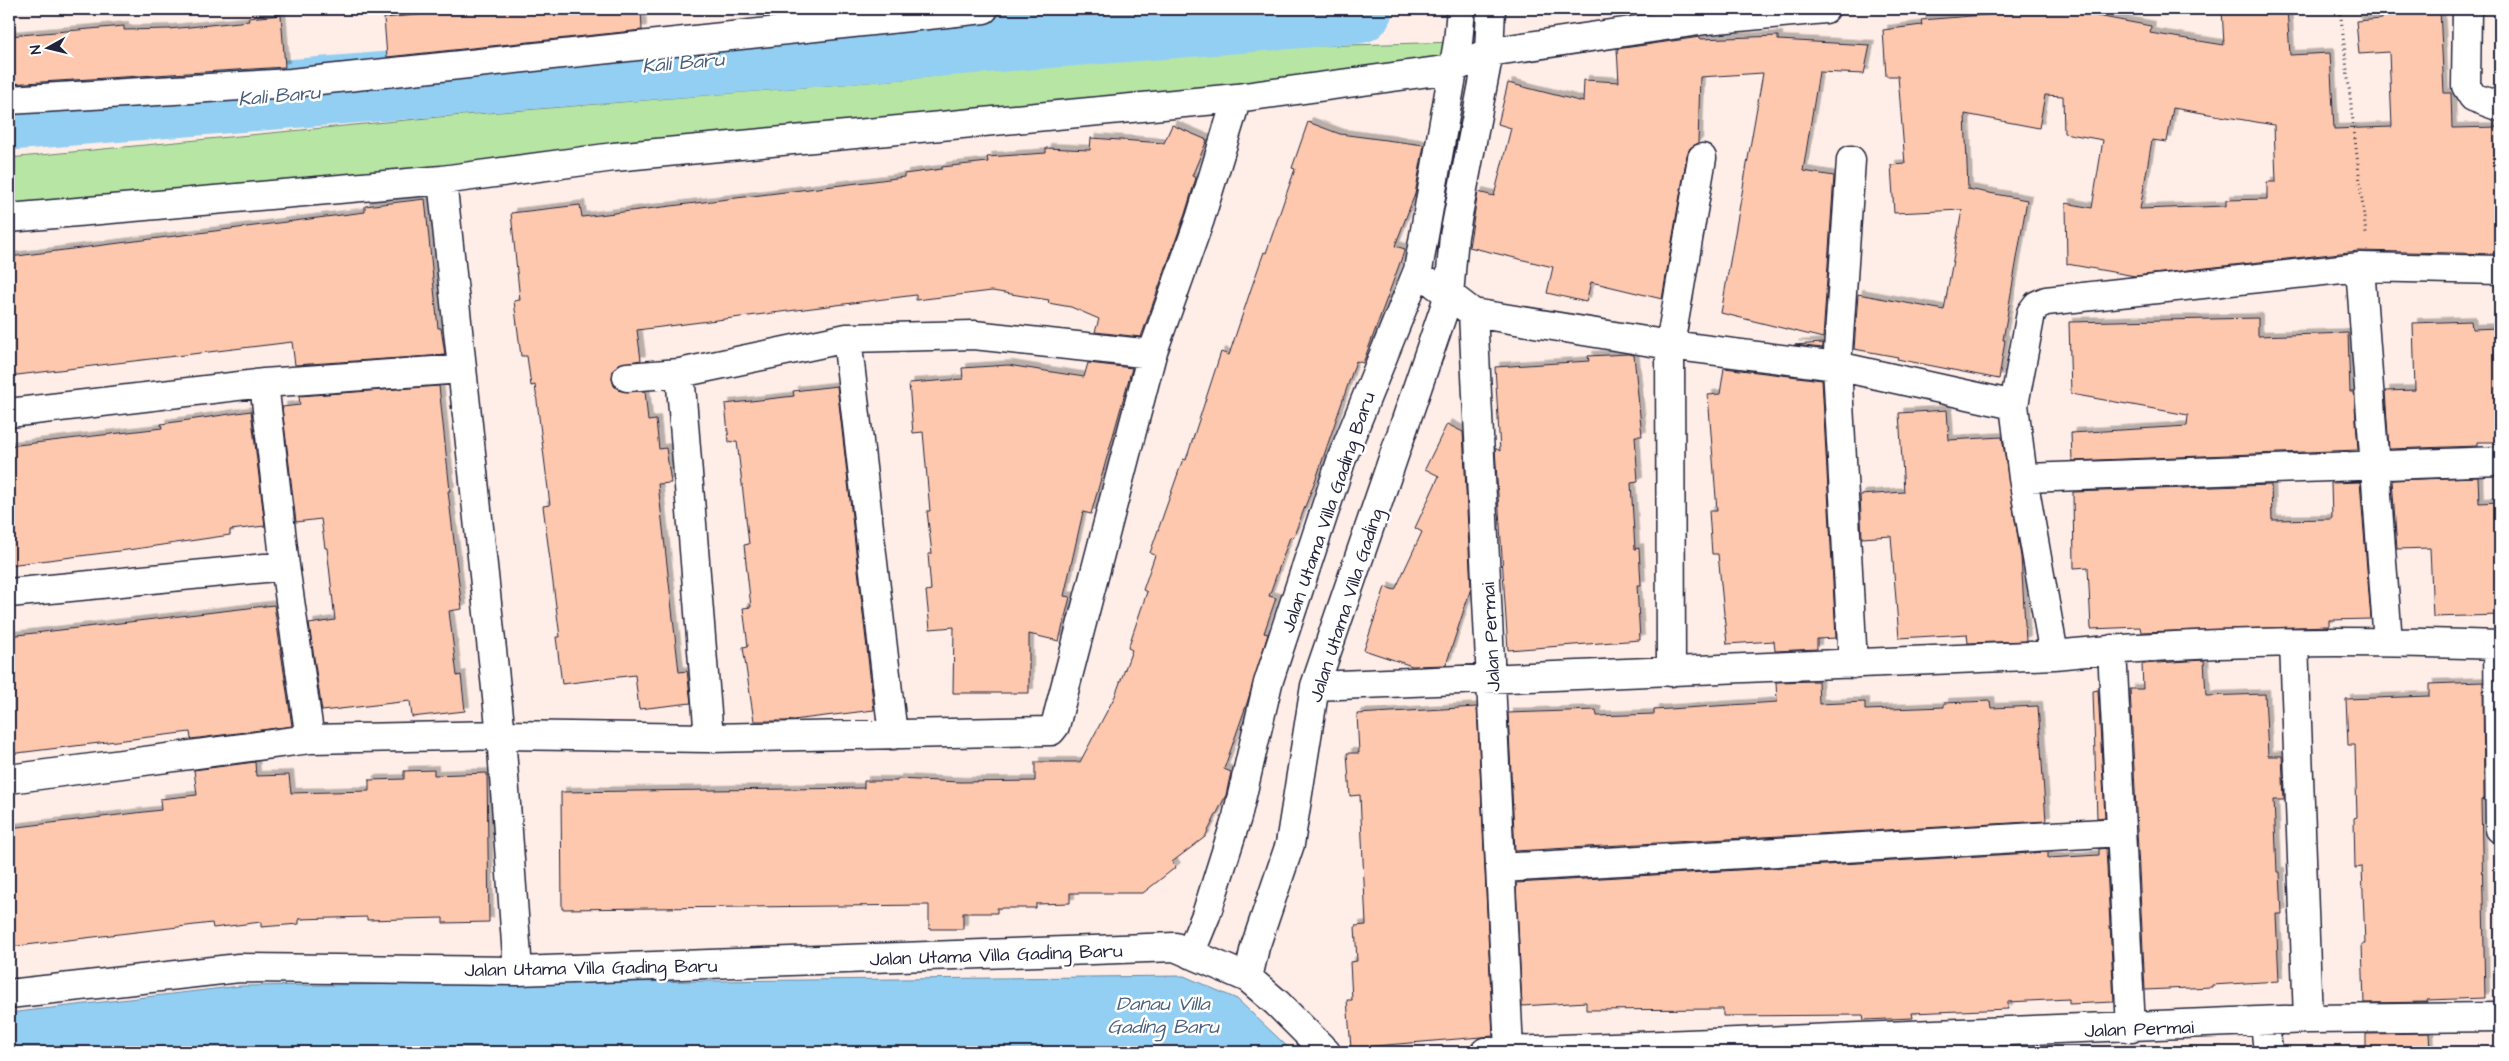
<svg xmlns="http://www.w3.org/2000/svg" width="2509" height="1061" font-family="'Architects Daughter',sans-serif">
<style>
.green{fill:#b7e5a4;stroke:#6c8470}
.water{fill:#93cff3;stroke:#668aa9}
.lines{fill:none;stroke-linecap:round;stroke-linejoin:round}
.river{stroke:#93cff3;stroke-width:69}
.building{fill:#fdc8ae;stroke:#22223b;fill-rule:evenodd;filter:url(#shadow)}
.street-casing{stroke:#22223b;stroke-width:31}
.path{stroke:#22223b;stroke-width:3;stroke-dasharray:1 4;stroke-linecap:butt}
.street{stroke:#fff;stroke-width:28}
.labels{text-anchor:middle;stroke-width:5;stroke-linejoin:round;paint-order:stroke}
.street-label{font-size:19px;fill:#22223b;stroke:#fff}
.water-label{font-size:20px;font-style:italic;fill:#4a5f7b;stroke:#fff}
</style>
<defs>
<filter id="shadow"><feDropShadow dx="4.5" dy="-4.5" stdDeviation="0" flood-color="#0004"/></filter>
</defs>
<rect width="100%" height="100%" fill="#feeee7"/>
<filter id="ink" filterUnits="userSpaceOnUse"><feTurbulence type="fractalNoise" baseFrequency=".02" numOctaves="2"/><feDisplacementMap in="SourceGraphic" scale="10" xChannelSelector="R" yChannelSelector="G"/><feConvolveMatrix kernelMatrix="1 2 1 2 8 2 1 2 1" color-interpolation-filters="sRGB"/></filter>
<g filter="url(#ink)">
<path class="green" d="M1458 42 1452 69 9 218V158L438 117 904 79 1241 48Z"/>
<path class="water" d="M1184 976 1237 999 1293 1052H9V1013L240 986Z"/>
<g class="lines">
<path class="river" d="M9 116 1358 9"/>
</g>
<path class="building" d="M448 9H482V11L511 9H641L642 30 387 57 384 18 448 12Z
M2060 9 2151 26 2150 33 2224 45 2222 9H2287L2290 55 2330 53 2334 129 2392 127 2389 52 2359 54 2356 21 2382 19 2381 9H2440L2444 93H2451L2452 128 2500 127V254L2358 251 2135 276 2067 264 2066 203 2092 208 2103 140 2064 133 2063 96 2045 95 2039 128 1965 114 1968 189 2027 200 2003 340H2005L1999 379 1897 359 1898 357 1854 349 1858 294 1944 310 1962 210 1894 213 1891 165 1905 164 1898 76H1886L1883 30 1922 25 1921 20ZM2173 108 2274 125 2276 182H2267V199L2226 200V206L2140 209 2152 140 2167 142Z
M281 15 285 67 9 84V36L124 26V30L169 29 249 21 248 18Z
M1778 36V40L1870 45 1864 74 1819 72 1803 171 1834 176 1823 338 1721 313 1763 73 1700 77 1698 143 1690 148 1687 155 1662 299 1591 282 1586 302 1547 293 1553 267 1469 247 1478 192 1494 196 1511 128 1498 124 1508 83 1583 102 1584 80 1619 82 1617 49 1700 37V39Z
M1308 122 1340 134 1424 145 1415 194 1395 246 1405 249 1363 363 1356 361 1318 473 1293 538 1290 537 1269 596 1276 598 1264 633 1268 634 1247 703 1224 769 1231 772 1226 795 1205 837 1172 862 1176 867 1143 893H1070V903L1036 904V908H997V913H963V929H929V905L562 909 561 792 864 788V781H897V779L960 782 1035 781V762H1080L1115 696 1132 650 1128 648 1147 592 1143 590 1155 555 1150 553 1183 459 1186 460 1221 352 1229 355 1251 289 1264 252 1266 253 1295 169 1292 168Z
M1172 125 1207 140 1192 176 1196 178 1185 214 1141 337 1095 332 1099 319 1071 307 1048 303 1049 300 992 291 916 300V295L637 330 641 360 619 364 613 371 612 379 614 386 621 391H645L648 421 656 420 659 449 666 448 671 483 658 484 679 672 687 671 691 703 639 709 635 675 562 684 556 637H560L543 506 550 505 535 385 531 386 527 356H521L514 301 520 300 511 213 580 205 582 217 866 182 904 177V174L942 169V167L988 162 987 157 1046 153V148L1090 150 1091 138 1164 143Z
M425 199 438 328H441L445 355 295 365 292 342 9 376V257L365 212V206Z
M2258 318V336L2348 333 2350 392H2354L2358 450 2072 461 2071 433 2187 426 2188 415 2071 394 2069 322Z
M2471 321 2472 329 2500 328V442H2477V446L2389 449 2385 391 2415 390 2413 323Z
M1823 343V348L1794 345Z
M1628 354 1634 355 1642 436H1635L1638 482 1631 483 1635 549 1639 548 1641 585H1637L1640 640 1508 650 1495 448 1500 451 1495 367 1589 361 1588 356Z
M1088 363 1132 368 1091 514 1083 512 1064 596 1070 597 1059 641 1029 634V693H953L954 627 930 629 926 591 931 590 928 554H932L927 511H930L923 432 913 433 909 383 963 379 962 368 1008 365 1084 377Z
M1724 368 1822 380 1836 638 1817 639V649L1775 651 1774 641 1727 644 1718 554H1712L1709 511H1717L1708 395 1720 394Z
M439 386 450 491H448L462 609 449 611 457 676 461 675 465 711 412 717 410 701 322 711 309 624 335 620 327 548H325L321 519 296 522 282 407 300 405 299 396Z
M837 386 874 710 785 721H754L743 647 748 646 743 608 751 607 744 545 749 544 737 441 729 442 725 404 794 396 793 391Z
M1947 410 1949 440 2002 437 2021 557 2026 641 1968 643 1967 634 1899 638 1891 536 1862 538 1860 495 1904 492 1899 413Z
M251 411 265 526 230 530V535L135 549 9 565V446L162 428 161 424Z
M1447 424 1463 432 1471 588 1446 665 1412 666 1364 650 1385 587 1395 590 1422 532 1415 528 1439 476 1425 469Z
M2478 477 2479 503 2500 502V615L2433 617 2430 548 2397 549 2392 480Z
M2360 482 2371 619 2329 620V626L2141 632 2140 627 2091 629 2088 567 2074 568 2073 492 2271 485 2272 520 2332 519 2331 483Z
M274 605 292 726 191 739 190 732 9 754V636Z
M2204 660 2206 696 2265 694 2268 756H2282L2284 800H2274L2277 872H2280L2282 914H2276L2279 981 2212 985V987L2145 990 2130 689H2143L2142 664Z
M1818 681 1819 704 1865 702V710L1944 707V703L1990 701 1991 708 2038 706 2046 821 1515 851 1508 713 1596 710 1597 716 1654 714V710L1777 702 1776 682Z
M2483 682 2484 799 2481 800 2485 998 2427 1000 2428 1002 2364 1003 2362 944H2365L2362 867 2355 868 2354 818 2357 817 2355 745H2348L2346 699 2429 696V684Z
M2098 690 2105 817 2097 818 2093 691Z
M1477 707 1493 1036 1351 1048 1347 1000H1352L1350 962 1357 961 1355 926 1366 925 1360 795 1350 796 1347 753H1359L1357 714Z
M255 762 256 776 289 775 291 793 369 791V780L404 779V771L434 770V775L487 773 489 922 443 923V918L367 920V917L299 919V924L261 927V922L213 928 212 923 9 947V828L161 810 160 799 197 795 194 770Z
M2106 848 2114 1002 2069 1004V999L2008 1002V1009L1912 1013 1913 1018 1864 1020 1863 1015 1723 1016V1009L1586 1010V1002L1522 1006 1516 883 2048 852V858L2099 855V849Z
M2429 1033 2430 1052H2366V1034Z"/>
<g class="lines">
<g class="street-casing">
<path id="street" d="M2467 9 2466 86 2473 97 2500 107
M9 100 291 83 984 9
M1851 160 1837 366 1853 664
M442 180 501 735 518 971
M9 218 442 180 614 157 1237 98 1452 69 1489 52 1706 20 1825 9
M2360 267 2388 642
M1435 284 1473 313 1509 1050
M1473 313 1670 345 1837 366 2014 405
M847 338 893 735
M680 373 709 738
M627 377 680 373 847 338 974 335 1152 354
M264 383 285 566 310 739
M9 413 264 383 462 369
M2023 478 2500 461
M9 593 285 566
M2294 643 2308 1019
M2498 645 2500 829
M2112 649 2131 1028
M2054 655 2023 478 2014 405 2031 313 2037 305 2046 301 2360 267 2500 270
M1671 672 1670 345 1702 158
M1315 686 2054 655C2202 640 2352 640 2500 645
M9 779 310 739 501 735 709 738 1051 731 1055 726 1152 354 1200 219 1237 98
M1500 868 2121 832
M1190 954 1206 915 1237 817 1268 683 1342 458 1418 270 1458 42 1461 9
M1248 978 1255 947 1290 844 1315 686 1449 295 1454 236 1489 52 1491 9
M9 994 239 968 518 971 1175 947 1248 978 1277 1003 1326 1052
M2265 1023 2268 1052
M1485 1052 2308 1019 2500 1017"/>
</g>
<path class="path" d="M2340 9 2366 234"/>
<use href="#street" class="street"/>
</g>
</g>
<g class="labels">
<g class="street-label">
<text transform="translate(1327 512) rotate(-71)" y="7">Jalan Utama Villa Gading Baru</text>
<text transform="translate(1345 605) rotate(-72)" y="7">Jalan Utama Villa Gading</text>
<text transform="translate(1490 637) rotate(-93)" y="7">Jalan Permai</text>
<text transform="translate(996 954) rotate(-2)" y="7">Jalan Utama Villa Gading Baru</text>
<text transform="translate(591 967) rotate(-1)" y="7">Jalan Utama Villa Gading Baru</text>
<text transform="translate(2139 1028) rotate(-2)" y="7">Jalan Permai</text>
</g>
<g class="water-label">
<text transform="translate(683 62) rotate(-5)" y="7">Kali Baru</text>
<text transform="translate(279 95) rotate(-5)" y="7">Kali Baru</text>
<text x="1163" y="1010">Danau Villa<tspan x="1163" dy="23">Gading Baru</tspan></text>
</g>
</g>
<rect width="2509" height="1061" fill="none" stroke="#fff" stroke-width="30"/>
<rect x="15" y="15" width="2479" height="1031" fill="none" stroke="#22223b" stroke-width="2" filter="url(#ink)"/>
<g transform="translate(48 48) rotate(262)" stroke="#ffffff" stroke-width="4" paint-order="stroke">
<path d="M0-4L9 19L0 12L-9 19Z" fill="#22223b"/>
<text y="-8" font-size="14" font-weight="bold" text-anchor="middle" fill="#22223b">N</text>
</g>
</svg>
